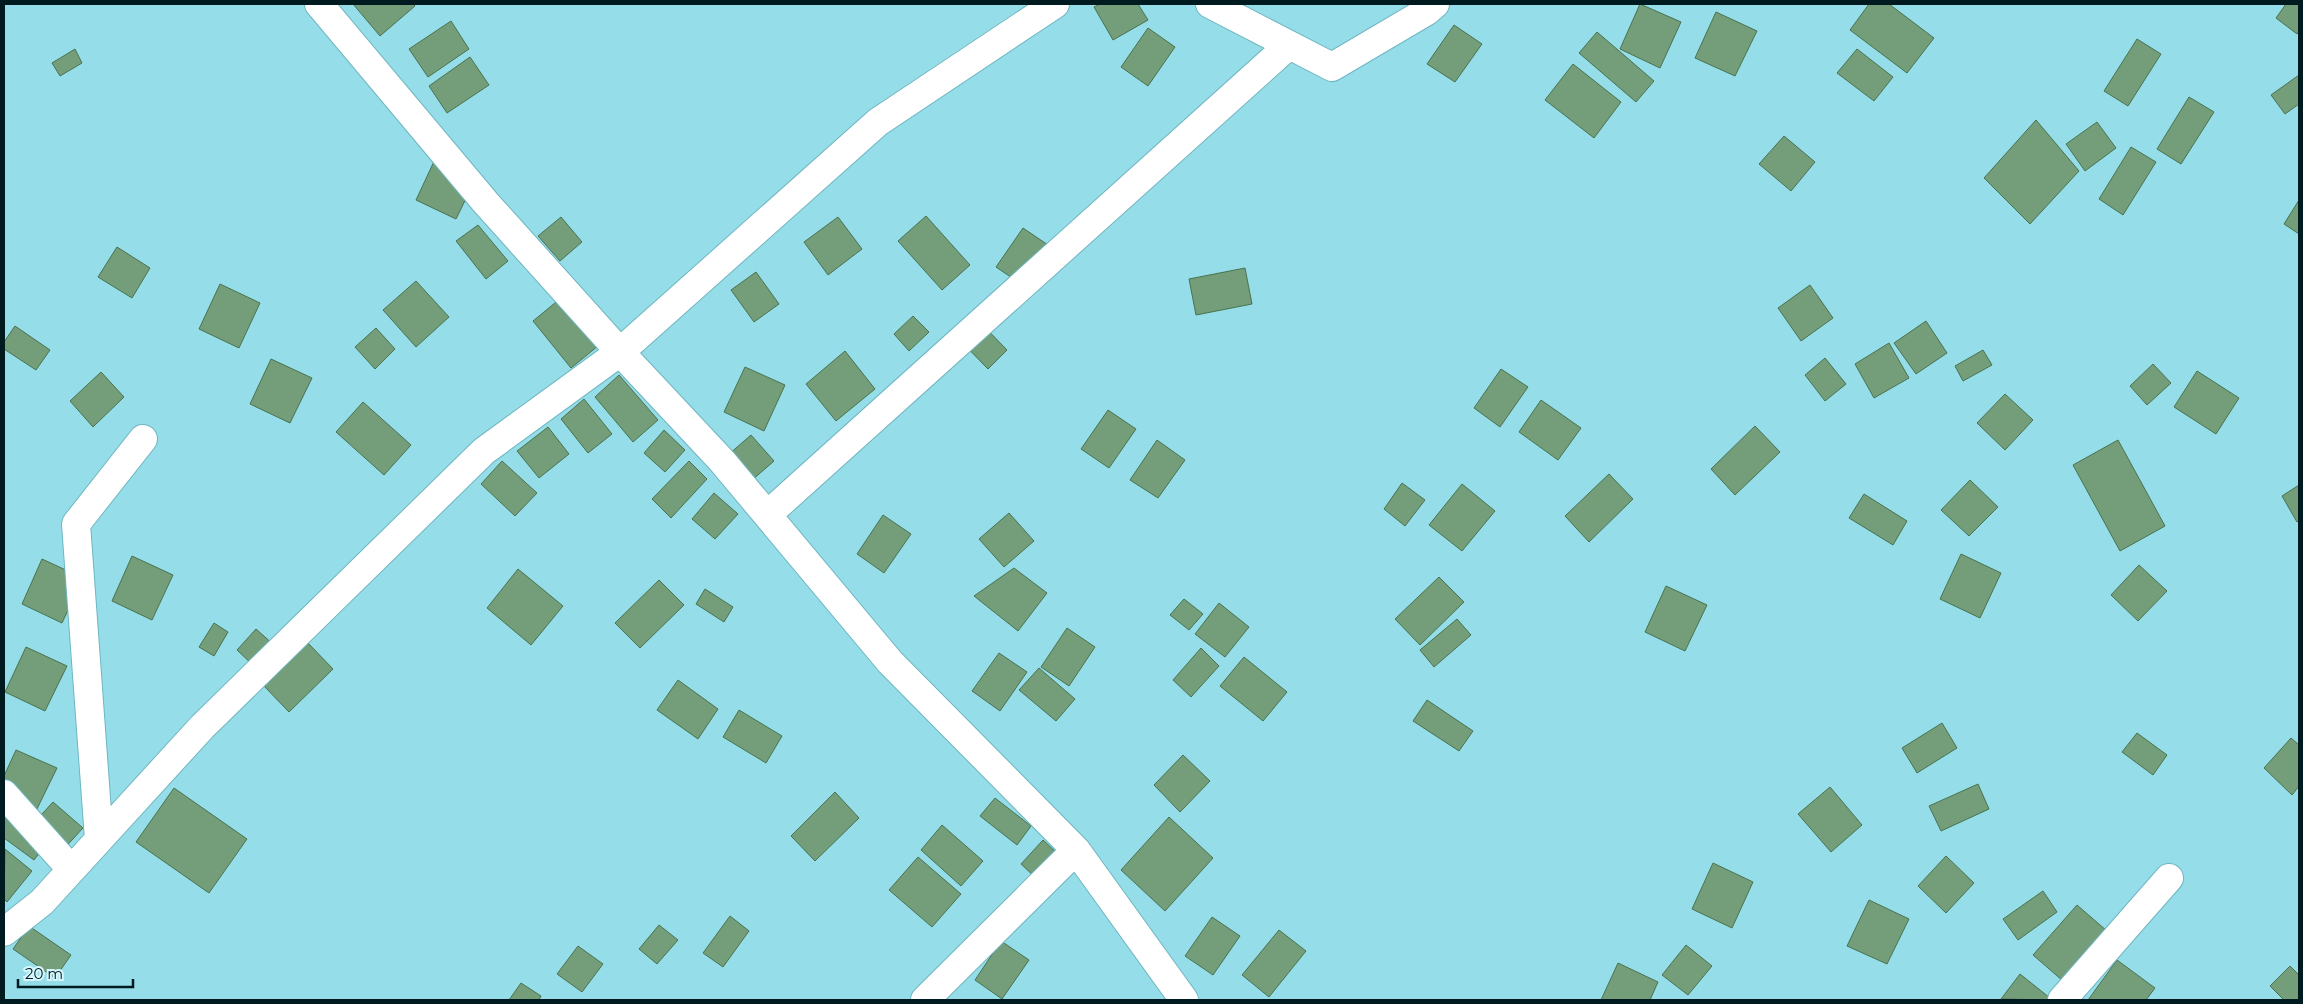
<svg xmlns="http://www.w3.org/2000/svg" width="2303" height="1004" font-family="Montserrat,sans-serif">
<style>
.building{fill:#739e79;stroke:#497350}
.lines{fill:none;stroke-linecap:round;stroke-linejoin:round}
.minor-casing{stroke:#6fb6c1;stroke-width:30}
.minor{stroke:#fff;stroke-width:28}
</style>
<rect width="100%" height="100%" fill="#95dde8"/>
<path class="building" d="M353 4H413L415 6 380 36Z
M1100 4H1138L1148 20 1113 40 1094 7Z
M1640 4 1681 22 1660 68 1620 49Z
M1869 4H1889L1934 38 1907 73 1850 30Z
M2286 4H2299V31L2297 34 2276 18Z
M1716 12 1757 31 1735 76 1695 58Z
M451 21 469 49 428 77 409 49Z
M1454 25 1482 44 1455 82 1427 64Z
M1148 28 1175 47 1148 86 1121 67Z
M1597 32 1654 81 1636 102 1579 53Z
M2137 39 2161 54 2128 106 2104 91Z
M75 49 82 63 60 76 52 63Z
M1857 49 1893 77 1874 101 1837 73Z
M470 57 489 85 447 113 429 86Z
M1573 64 1621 102 1594 138 1545 100Z
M2299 75V104L2285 114 2271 95Z
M2189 97 2214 112 2181 164 2157 149Z
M2036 120 2079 171 2030 224 1984 178Z
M2097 122 2116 148 2085 171 2066 144Z
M1784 136 1815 162 1791 191 1759 164Z
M2131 147 2156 162 2123 215 2099 199Z
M437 155 478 174 456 219 416 200Z
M2299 200V234L2284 224Z
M926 216 970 265 942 290 898 241Z
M561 217 582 242 560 261 538 236Z
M838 217 862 249 828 275 804 242Z
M478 225 508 261 486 279 456 241Z
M1023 228 1051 247 1024 286 996 267Z
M117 247 150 268 132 298 98 277Z
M1245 268 1252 304 1196 315 1189 279Z
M756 272 779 304 754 322 731 290Z
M416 281 449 317 416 347 383 310Z
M220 284 260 303 239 348 199 329Z
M1810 285 1833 318 1801 341 1778 308Z
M561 298 598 346 571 368 533 321Z
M913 316 929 332 909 351 894 334Z
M974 316 1007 350 988 369 955 335Z
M1926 321 1947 353 1916 374 1894 343Z
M15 326 50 350 36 370 4 349V342Z
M376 328 395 349 375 369 355 347Z
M1889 343 1909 378 1874 398 1855 364Z
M1983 350 1992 365 1963 381 1955 366Z
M845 351 875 389 836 421 806 384Z
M1825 358 1846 384 1825 401 1805 375Z
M271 359 312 378 290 423 250 404Z
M2153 364 2171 383 2147 405 2130 386Z
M745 367 785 385 764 431 724 412Z
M1501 369 1528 387 1500 427 1474 408Z
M2197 371 2239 398 2216 434 2174 407Z
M101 372 124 397 93 427 70 401Z
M619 375 658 420 633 442 595 397Z
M2005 394 2033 420 2005 450 1977 423Z
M584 399 612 434 588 453 561 419Z
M1541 400 1581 428 1558 460 1519 432Z
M363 402 411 445 384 475 336 432Z
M1108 410 1136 429 1109 468 1081 449Z
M1755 426 1780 452 1735 495 1711 469Z
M548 427 569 454 539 478 517 451Z
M664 430 685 450 665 472 644 453Z
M751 435 774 461 751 481 728 455Z
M1157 440 1185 460 1158 498 1130 480Z
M2118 440 2165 526 2120 551 2073 465Z
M502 461 537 493 515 516 481 484Z
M689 461 707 479 671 518 652 499Z
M1609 474 1633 499 1589 542 1565 516Z
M1970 480 1998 507 1969 536 1941 510Z
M1402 483 1425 500 1405 526 1384 509Z
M1462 484 1495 511 1462 551 1429 525Z
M2299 485V520L2297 522 2282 496Z
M714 493 738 514 715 539 692 519Z
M1864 494 1907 521 1893 545 1849 518Z
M1009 513 1034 541 1004 567 979 539Z
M883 515 911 534 884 573 857 554Z
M1961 554 2001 573 1980 618 1940 599Z
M132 556 173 575 152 620 112 601Z
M42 559 83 578 62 623 22 604Z
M2139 565 2167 591 2138 621 2111 595Z
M1014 568 1047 593 1018 631 974 596Z
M518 569 563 606 531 645 487 608Z
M1439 577 1464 602 1420 645 1395 619Z
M659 580 684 605 640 648 615 623Z
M1666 586 1707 605 1685 651 1645 632Z
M705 589 733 607 724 622 696 604Z
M1184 599 1203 614 1189 630 1170 615Z
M1219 603 1249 627 1225 657 1195 634Z
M1457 619 1471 635 1434 667 1420 650Z
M214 623 228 632 214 656 199 647Z
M1067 628 1095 647 1069 686 1041 667Z
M256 629 274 645 255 667 237 650Z
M308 643 333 669 289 712 264 686Z
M26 647 67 666 45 711 5 692Z
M1201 648 1219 666 1191 697 1173 680Z
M999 653 1027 672 1000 711 972 691Z
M1244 657 1287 692 1263 721 1220 686Z
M1039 668 1075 699 1056 721 1019 690Z
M678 680 718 709 698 739 657 710Z
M1427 700 1473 731 1459 751 1413 721Z
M739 710 782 736 766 763 723 737Z
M1942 723 1957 748 1917 773 1902 748Z
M2137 733 2167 755 2153 775 2122 752Z
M2291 738 2299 745V786L2292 795 2264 768Z
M16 750 57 768 35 813 4 799V776Z
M1183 755 1210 781 1180 812 1154 785Z
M1978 784 1989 809 1941 831 1929 806Z
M1830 787 1862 825 1831 852 1798 814Z
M174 788 247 839 209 893 136 842Z
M835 792 859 818 815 861 791 836Z
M995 798 1031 826 1017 845 980 816Z
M53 802 83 828 61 852 31 826Z
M4 810 47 843 34 860 4 838Z
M1169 817 1213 858 1165 911 1121 870Z
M942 825 983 861 961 886 921 850Z
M1043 840 1059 855 1036 878 1021 864Z
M5 849 32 871 7 902 4 899Z
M1946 856 1974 883 1946 913 1918 886Z
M918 857 961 894 932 927 889 890Z
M1713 863 1753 882 1732 928 1692 909Z
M2043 891 2057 912 2018 940 2003 919Z
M1869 900 1909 919 1887 964 1847 946Z
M2077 905 2107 931 2063 981 2033 955Z
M730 916 749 931 723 967 703 953Z
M1212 917 1240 936 1213 975 1185 956Z
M659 925 678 940 657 964 639 949Z
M29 926 71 955 55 978 13 949Z
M1279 930 1306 951 1269 997 1242 975Z
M1001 941 1029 960 1002 999 975 980Z
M1686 945 1712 966 1688 995 1662 975Z
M578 946 603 964 582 992 557 974Z
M2117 960 2155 988 2146 1000H2088Z
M1618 963 1658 982 1650 1000H1601Z
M2290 966 2299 975V1000H2284L2270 986Z
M2020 974 2050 998 2048 1000 2001 999Z
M521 983 541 996 539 1000H509Z"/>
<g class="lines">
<g class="minor-casing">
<path id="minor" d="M319 4 486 203 620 352 722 461 890 662 1076 850 1184 1000
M1210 4 1332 67 1427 11 1435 4
M767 515 1289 45
M4 794 71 869
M99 839 76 524 143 439
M4 932 42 902 202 727 484 451 620 352 878 122 1055 4
M925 1000 1076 850
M2062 1000 2169 878"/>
</g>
<use href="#minor" class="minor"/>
</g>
<rect width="2303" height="1004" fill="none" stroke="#001b20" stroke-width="10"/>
<path d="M18 979v8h115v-8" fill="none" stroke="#001b20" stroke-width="2.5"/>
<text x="25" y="979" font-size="15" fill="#001b20" stroke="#d5f7fd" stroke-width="4" paint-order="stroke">20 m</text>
</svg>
